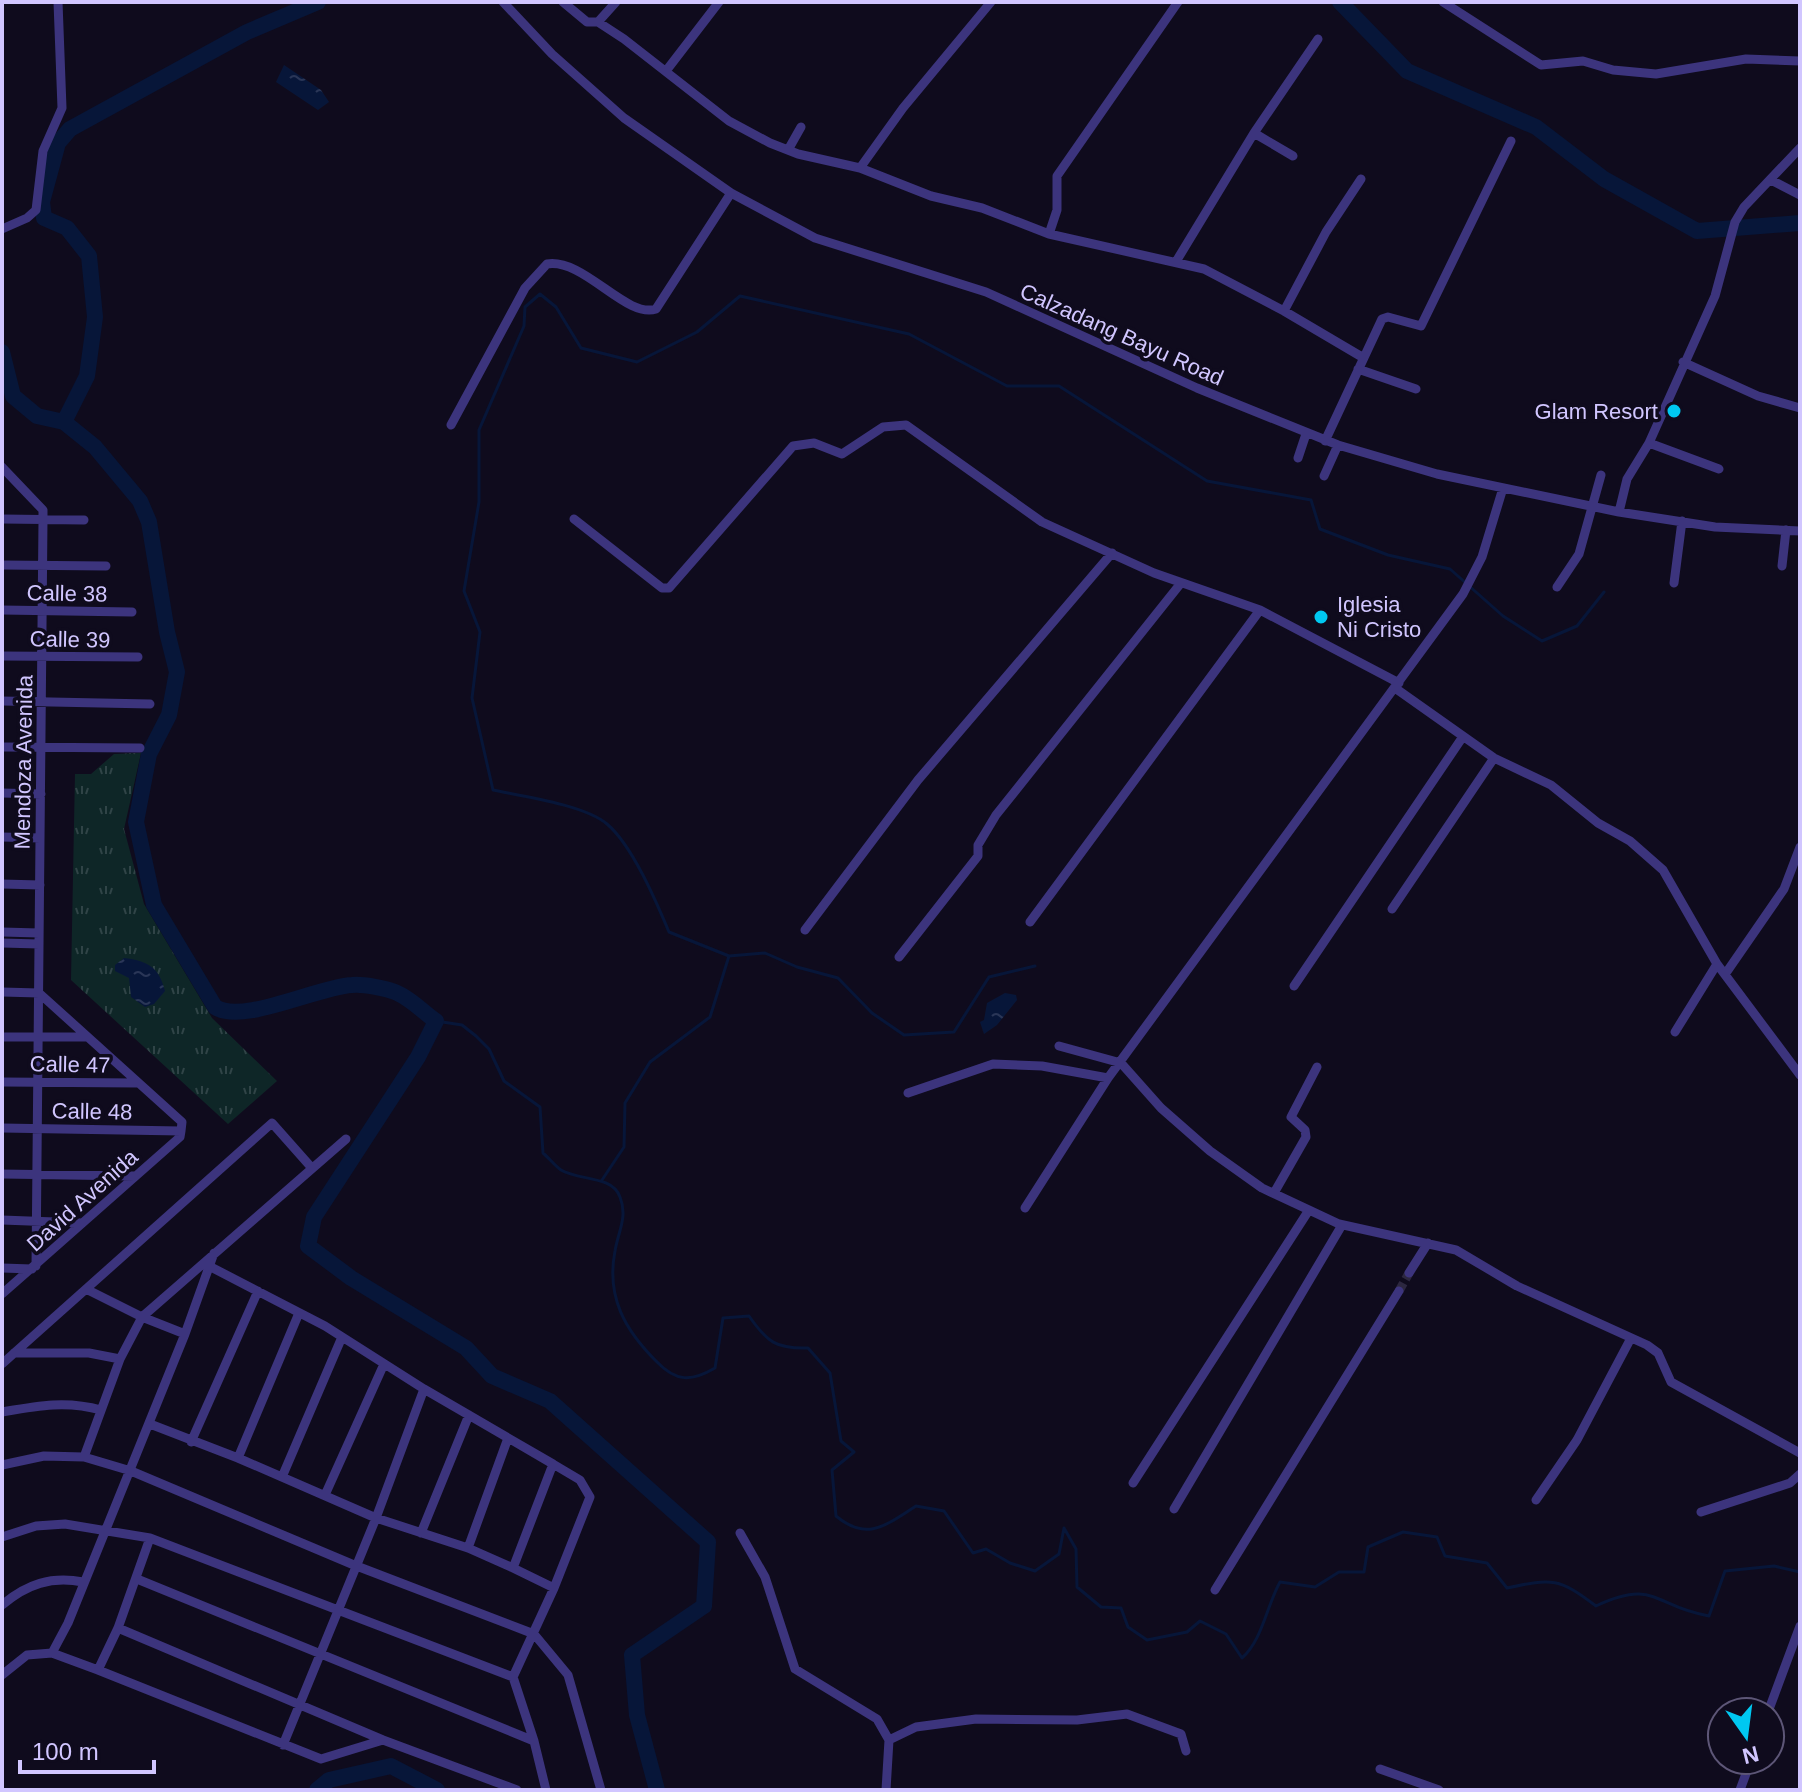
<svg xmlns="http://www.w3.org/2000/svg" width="1802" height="1792" font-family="Arial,sans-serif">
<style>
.park{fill:url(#park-tufts)}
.water{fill:url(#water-ripples)}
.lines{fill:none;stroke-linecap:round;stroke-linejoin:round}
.stream{stroke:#071639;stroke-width:3}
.river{stroke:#071639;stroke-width:16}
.minor-tunnel{stroke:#2c273f;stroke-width:9;stroke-dasharray:9 4.5;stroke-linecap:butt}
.minor{stroke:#3c347d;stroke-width:9}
.poi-dot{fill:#00c8f1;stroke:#0f0b1d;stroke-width:3}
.labels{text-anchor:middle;stroke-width:7;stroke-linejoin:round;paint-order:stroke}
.street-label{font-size:22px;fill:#d1c6ff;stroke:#0f0b1d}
.poi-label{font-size:22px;fill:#d1c6ff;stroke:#0f0b1d;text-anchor:end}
</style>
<defs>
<pattern id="park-tufts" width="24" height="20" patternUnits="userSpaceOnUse" patternTransform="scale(2)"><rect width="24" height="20" fill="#0e2627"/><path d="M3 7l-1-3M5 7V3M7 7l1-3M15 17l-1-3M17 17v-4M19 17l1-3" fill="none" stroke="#304447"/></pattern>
<pattern id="water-ripples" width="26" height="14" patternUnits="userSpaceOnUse" patternTransform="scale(2)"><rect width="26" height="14" fill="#071639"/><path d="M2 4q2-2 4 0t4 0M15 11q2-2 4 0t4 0" fill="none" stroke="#2a3657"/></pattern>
</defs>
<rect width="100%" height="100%" fill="#0f0b1d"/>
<path class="park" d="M141 753 124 829 144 904 212 1018 277 1081 228 1124 71 980 75 774H91L114 754Z"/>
<path class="water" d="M284 65 321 90 329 102 318 110 276 82Z
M124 958C148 961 159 967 165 991L154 1004 145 1007 131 997 129 978 115 971V965Z
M1005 993 1016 995 1017 1000 997 1025 984 1034 980 1022 984 1020 987 1003Z"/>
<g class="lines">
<path class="stream" d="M729 956 765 953 797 967 838 978 872 1013 904 1035 954 1032 989 977 1035 966
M436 1021 462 1025 476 1036 489 1049 504 1081 540 1107 543 1153C549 1158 555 1166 561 1170 579 1181 612 1175 620 1197 628 1217 618 1232 615 1251 606 1297 625 1330 656 1361 676 1382 691 1382 715 1368L723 1318 749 1316C767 1342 776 1349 808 1348L830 1373 841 1441 854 1452 832 1470 836 1516C867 1542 886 1525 916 1506L944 1511 973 1553 986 1549 1010 1563 1035 1571 1059 1554 1064 1528 1076 1549 1077 1587 1101 1607 1121 1608 1128 1627 1147 1640 1187 1632 1200 1621 1226 1634 1242 1658C1262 1641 1267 1605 1280 1582L1315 1587 1339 1572H1364L1368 1547 1403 1532 1437 1537 1445 1556 1487 1563 1507 1588C1553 1578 1559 1578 1596 1606 1656 1578 1654 1607 1709 1616L1725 1571 1774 1566 1800 1572
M602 1180 624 1147 625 1103 650 1062 710 1017 729 956 669 932C656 901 632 845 607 824 585 805 522 796 493 790L472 698 480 632 464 591 479 502V430L524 326 525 307 540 294 556 307 581 348 637 362 697 332 740 296 909 334 1007 386H1059L1207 481 1311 500 1320 529 1388 555 1450 569 1503 616 1542 641 1577 626 1604 592"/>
<path class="river" d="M1340 2 1407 71 1536 127 1604 179 1697 231 1800 223
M2 352 13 396 37 416 64 422 95 447 140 501 149 522 167 632 177 672 169 715 149 754 136 822 154 905 215 1007C242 1025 317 987 352 985 364 984 384 988 395 992 409 997 423 1012 436 1021L418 1057 314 1217 308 1246 351 1278 466 1348 492 1376 550 1401 708 1542 704 1606 632 1655 637 1715 657 1790
M64 422 87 376 95 317 89 256 67 228 44 218 42 202 58 143 70 129 247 32 318 2
M317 1790 329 1780 391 1766 437 1790"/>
<path class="minor-tunnel" d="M1399 1291 1409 1273"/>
<path class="minor" d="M503 2 552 54 624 118 731 193 815 238 986 292 1197 388 1338 445 1437 474 1619 512 1715 527 1800 531
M563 2 587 22H598L624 39 729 121 770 143 798 154 860 168 931 196 982 208 1049 234 1204 269 1284 311 1362 357
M1443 2 1541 65 1583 61 1613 70 1656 74 1746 59 1800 61
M598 22 616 2
M666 71 719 2
M1254 133 1293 156
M788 150 801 127
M860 168 903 108 991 2
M1771 180 1800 195
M2 229 27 218 36 210 43 151 62 108 58 2
M1049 234 1057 210V176L1178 2
M1177 260 1254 133 1318 39
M1284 311 1326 232 1361 179
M1683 362 1758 396 1800 408
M1358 369 1416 389
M451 425 525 288 547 264C584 258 626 319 656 309L731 193
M1325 441 1382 319 1388 317 1421 326 1511 141
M1649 443 1719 469
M1298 458 1306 434
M2 467 43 510V519L36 1266
M1324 476 1338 445
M1619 512 1627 479 1649 443 1715 296 1735 222 1744 207 1800 148
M2 519 84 520
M574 519 662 588H669L793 446 814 443 842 454 883 427 906 425 1042 522 1154 573 1260 610 1399 683
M2 565 106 566
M1782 566 1786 530
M1674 583 1682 521
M1557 587 1579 554 1601 475
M2 610 132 612
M2 656 138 657
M1395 688 1494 758 1551 785 1598 823 1630 841 1663 870 1717 964 1800 1075
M2 701 150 704
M2 747 140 748
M2 793 41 794
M2 837 40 838
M2 884 40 885
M1392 909 1494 758
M1030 922 1260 610
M805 930 918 780 1112 553
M2 932 39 933
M2 943 39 944
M899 957 978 856V845L996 815 1181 583
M1726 973 1784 889 1800 847
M1294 986 1462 738
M2 992 39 993 182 1122 181 1131
M1675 1032 1717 964
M2 1037H86
M1059 1046 1121 1063 1161 1108 1210 1151 1262 1188 1339 1224 1456 1250 1517 1286 1647 1345 1658 1353 1671 1382 1800 1453
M2 1082 138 1083
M908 1093 993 1064 1042 1066 1108 1078 1463 594 1482 557 1503 488
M2 1128 181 1131
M2 1174 135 1176
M1274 1193 1306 1137 1305 1130 1291 1117 1317 1067
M1025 1208 1108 1078
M2 1220 82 1223
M209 1266 325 1326 424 1389
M2 1268 32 1269
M1409 1273 1428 1243
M86 1289 142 1317 185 1334
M2 1294 180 1137 181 1131
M14 1353H89L120 1359
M2 1364 272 1123 311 1167
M2 1412C36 1406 66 1400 101 1410
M150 1424 238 1458 299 1313
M191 1442 258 1291
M84 1457 120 1359 142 1317 346 1139
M238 1458 376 1518 468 1548 513 1568 553 1464 424 1389 376 1518 283 1745
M553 1464 580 1480 590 1497 554 1588
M2 1465 44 1456 84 1457 131 1471 354 1565 534 1634 568 1675 601 1790
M282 1477 342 1337
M1133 1483 1309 1210
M325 1495 384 1364
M1536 1500 1577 1440 1631 1338
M1174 1509 1342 1225
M1701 1512 1790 1483 1800 1474
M421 1533 469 1415
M740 1533 765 1577 795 1669 877 1719 889 1740
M2 1537 36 1526 65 1524 150 1538 513 1677
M150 1538 118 1628 98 1670 321 1759 383 1740
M468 1548 508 1438
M137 1579 534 1741 513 1677 554 1588 513 1568
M1215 1590 1399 1291
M2 1605C27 1584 51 1576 83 1582
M118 1628 383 1740 517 1790
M52 1653 98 1670
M2 1675 27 1655 52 1653 68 1623 185 1334 214 1253
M1768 1712 1800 1626
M534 1741 546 1790
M1380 1769 1439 1790
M886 1790 889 1740 916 1727 976 1719 1077 1720 1127 1714 1181 1734 1186 1751
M1740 1790 1751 1760"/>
</g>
<g class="poi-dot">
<circle cx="1674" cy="411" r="8"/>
<circle cx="1321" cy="617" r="8"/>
</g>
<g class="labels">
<g class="street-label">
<text transform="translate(1122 334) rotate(24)" y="8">Calzadang Bayu Road</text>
<text transform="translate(67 593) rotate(1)" y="8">Calle 38</text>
<text transform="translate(70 639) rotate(1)" y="8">Calle 39</text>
<text transform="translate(23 762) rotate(-89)" y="8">Mendoza Avenida</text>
<text transform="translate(70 1064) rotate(1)" y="8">Calle 47</text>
<text transform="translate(92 1111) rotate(1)" y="8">Calle 48</text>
<text transform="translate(82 1200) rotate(-42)" y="8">David Avenida</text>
</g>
<g class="poi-label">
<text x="1658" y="419">Glam Resort</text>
<text x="1337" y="612" text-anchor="start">Iglesia<tspan x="1337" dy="25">Ni Cristo</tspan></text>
</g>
</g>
<rect width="1802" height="1792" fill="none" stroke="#d1c6ff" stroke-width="8"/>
<g transform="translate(1746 1736) rotate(166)"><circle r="38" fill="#0f0b1d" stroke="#5d5677" stroke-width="2"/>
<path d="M0-6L14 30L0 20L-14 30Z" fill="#00c8f1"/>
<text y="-12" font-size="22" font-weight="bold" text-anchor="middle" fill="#d1c6ff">N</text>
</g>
<path d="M20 1760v12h134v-12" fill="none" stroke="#d1c6ff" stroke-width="4"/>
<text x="32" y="1760" font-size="24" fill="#d1c6ff" stroke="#0f0b1d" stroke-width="6" paint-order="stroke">100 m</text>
</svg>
